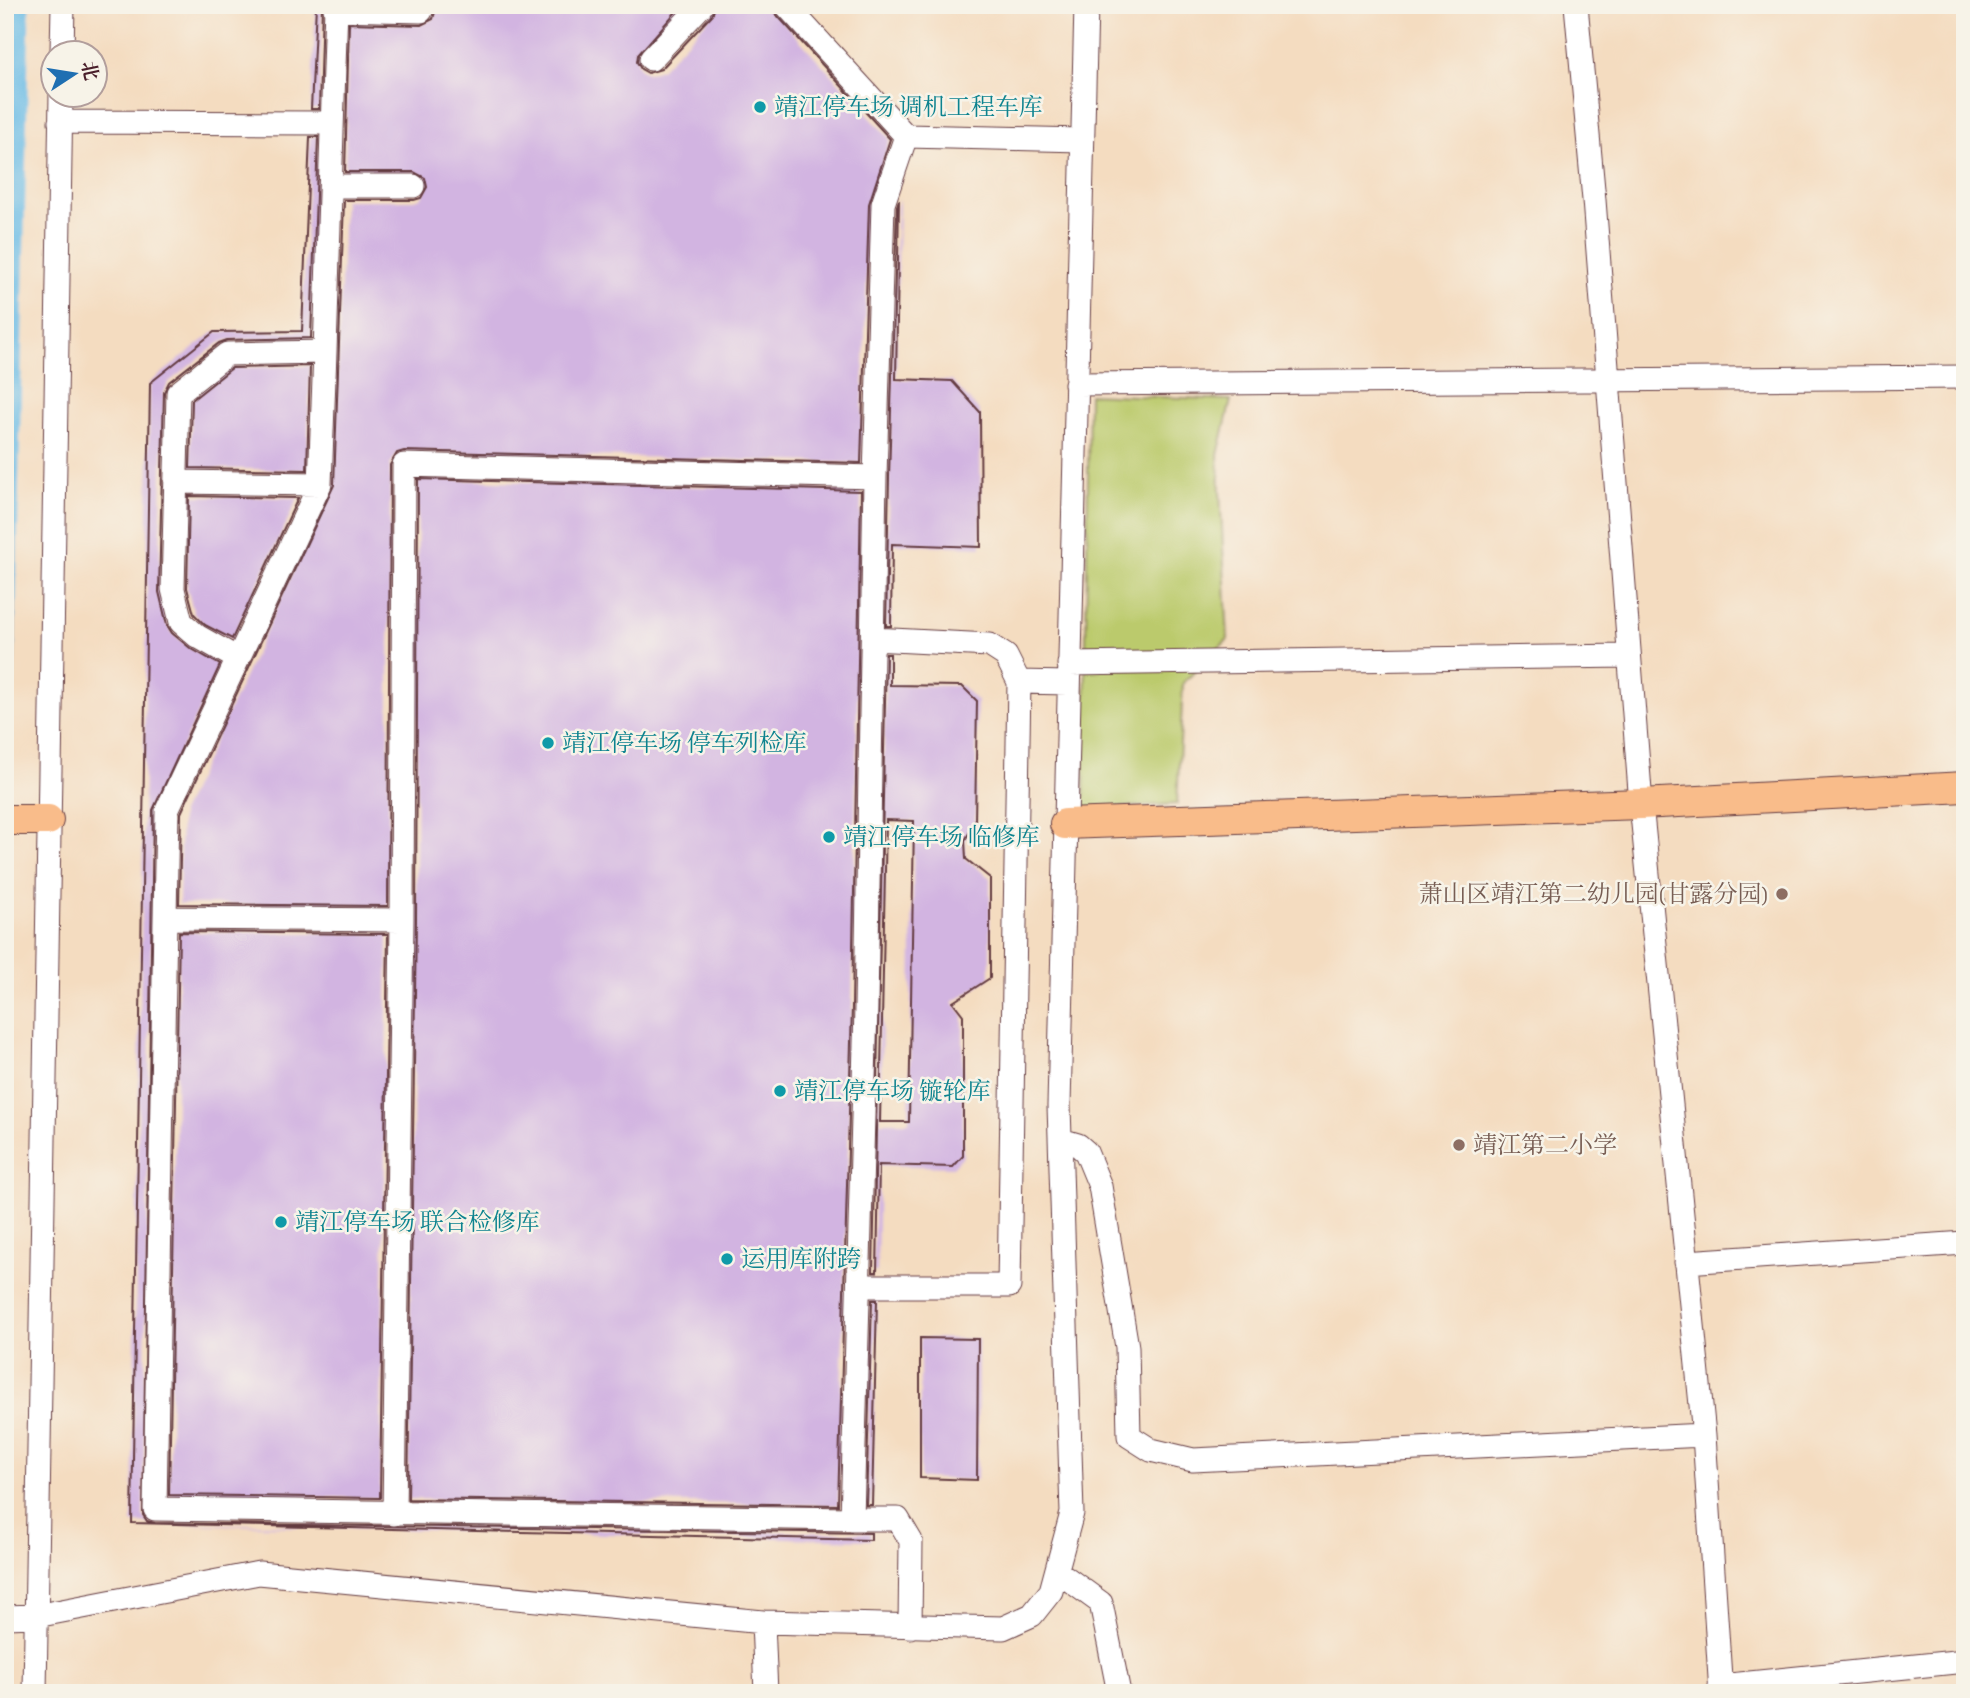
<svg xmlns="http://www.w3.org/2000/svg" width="1970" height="1698" font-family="Alegreya,'Noto Serif SC',serif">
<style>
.green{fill:#bbca6c;stroke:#82744c;stroke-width:2}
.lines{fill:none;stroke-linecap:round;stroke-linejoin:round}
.canal{stroke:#6abce6;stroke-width:19}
.building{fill:#d2b4e1;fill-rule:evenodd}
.minor-casing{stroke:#643b41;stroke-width:25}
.major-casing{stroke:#643b41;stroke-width:32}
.minor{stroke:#fff;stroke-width:23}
.major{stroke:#f9bc8a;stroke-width:30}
.culture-dot{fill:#0f9aa8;stroke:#f7f3e8;stroke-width:2.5}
.education-dot{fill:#8d6e63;stroke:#f7f3e8;stroke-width:2.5}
.labels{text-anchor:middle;stroke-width:5;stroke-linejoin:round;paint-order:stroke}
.culture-label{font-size:24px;fill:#0d838f;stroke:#f7f3e8;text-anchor:start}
.education-label{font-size:24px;fill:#785e54;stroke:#f7f3e8;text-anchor:end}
</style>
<rect width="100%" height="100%" fill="#f7f3e8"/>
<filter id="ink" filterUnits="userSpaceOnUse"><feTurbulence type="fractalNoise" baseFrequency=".0143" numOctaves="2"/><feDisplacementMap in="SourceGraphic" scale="14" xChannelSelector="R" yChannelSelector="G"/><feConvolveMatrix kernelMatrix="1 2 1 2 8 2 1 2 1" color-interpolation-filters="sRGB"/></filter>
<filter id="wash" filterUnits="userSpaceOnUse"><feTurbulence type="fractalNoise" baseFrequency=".00686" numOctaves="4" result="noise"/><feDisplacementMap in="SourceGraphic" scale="28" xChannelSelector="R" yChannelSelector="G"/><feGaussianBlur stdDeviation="1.57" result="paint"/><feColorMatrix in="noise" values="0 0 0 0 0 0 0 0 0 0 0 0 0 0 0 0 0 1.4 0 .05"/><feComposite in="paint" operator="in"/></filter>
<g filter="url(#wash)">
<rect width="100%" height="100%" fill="#f4dcc0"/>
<path class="green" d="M1089 394 1231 400 1218 455 1228 639 1183 683 1177 804 1084 809Z"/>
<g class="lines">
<path class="canal" d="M5 687 20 5"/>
</g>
<g id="blocks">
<path class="building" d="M316 5H322L319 109H311Z
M434 5H682L638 55 637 62 641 69 648 73 661 69 712 15 716 5H768L775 13 890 139 869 204 861 463 404 451 397 453 390 465 388 906 179 904 181 813 334 485 344 200H414L421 198 427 187 425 178 414 172H345L349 23 421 25 433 19 435 12Z
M310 137H318L311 338 227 340 219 343 169 382 164 392 159 592 167 625 172 633 190 648 220 665 153 810 143 1515 147 1521 155 1523 871 1533V1540L132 1523 150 383 214 332 302 331Z
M899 200 896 379 952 381 980 412 981 547 892 544 891 626H886L889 477 897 206Z
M310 366 307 470 190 468 192 400 232 368Z
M418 479 861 491 852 1007 838 1505 408 1499 416 920Z
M189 496 298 498 232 639 205 625 194 614 187 588Z
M886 654H890V685L962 686 977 701 975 823 965 840 966 859 990 878V978L953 1002 963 1015V1156L953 1167 879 1165 877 1272H873ZM886 820 914 821 909 1122H880Z
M179 932 388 934 380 1498 169 1495Z
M872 1300H877L872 1505H866Z
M920 1338 978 1339 977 1480 920 1478Z"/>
</g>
</g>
<g filter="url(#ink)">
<use href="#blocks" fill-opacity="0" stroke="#643b41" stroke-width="2"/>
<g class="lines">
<g class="minor-casing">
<path id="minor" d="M786 5 906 136 883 204 875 477 866 1007 852 1519H898L911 1541 910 1627
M1576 5 1594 200 1641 804 1704 1435 1721 1693
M335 9 421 11
M62 52 63 5
M651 59 702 5
M60 122 331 123
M906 136 1082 140
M331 186H413
M1076 384 1965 377
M176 482 320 484
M238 659 197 636 181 622 173 589 178 393 227 354 325 352 336 5
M1069 664 1629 656
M1019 682 1068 683
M165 918 167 810 320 484 325 352
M402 920 165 918 155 1509 852 1519
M1061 1140 1078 1145 1086 1152 1100 1186 1127 1347 1129 1436 1151 1450 1193 1460 1704 1435
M1686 1262 1965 1243
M859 1286H1009L1019 682 1006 656 989 645 873 639
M394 1514 402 920 404 465 875 477
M1057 1571 1101 1603 1119 1693
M5 1617 36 1616 259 1573 763 1622
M1720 1686 1965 1661
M35 1693 61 94
M766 1693 763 1622 1003 1628 1032 1615 1051 1591 1072 1513 1059 1106 1086 5"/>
</g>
<g class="major-casing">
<path id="major" d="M5 820H48
M1065 824 1641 804 1965 787"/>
</g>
<use href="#minor" class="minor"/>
<use href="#major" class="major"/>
</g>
</g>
<g class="culture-dot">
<circle cx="760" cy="107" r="7"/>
<circle cx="548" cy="743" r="7"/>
<circle cx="829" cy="837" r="7"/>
<circle cx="780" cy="1091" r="7"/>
<circle cx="281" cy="1222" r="7"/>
<circle cx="727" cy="1259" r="7"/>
</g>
<g class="education-dot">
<circle cx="1782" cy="894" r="7"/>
<circle cx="1459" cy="1145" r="7"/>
</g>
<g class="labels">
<g class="culture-label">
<text x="774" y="115">靖江停车场 调机工程车库</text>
<text x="562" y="751">靖江停车场 停车列检库</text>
<text x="843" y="845">靖江停车场 临修库</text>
<text x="794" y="1099">靖江停车场 镟轮库</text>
<text x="295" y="1230">靖江停车场 联合检修库</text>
<text x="741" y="1267">运用库附跨</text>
</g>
<g class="education-label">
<text x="1768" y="902">萧山区靖江第二幼儿园(甘露分园)</text>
<text x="1473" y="1153" text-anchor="start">靖江第二小学</text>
</g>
</g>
<rect width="1970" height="1698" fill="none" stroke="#f7f3e8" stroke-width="28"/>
<g transform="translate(74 74) rotate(78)"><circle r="33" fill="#f7f3e8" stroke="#b29e9c" stroke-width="2"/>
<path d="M0-5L12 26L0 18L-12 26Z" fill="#1f6fb2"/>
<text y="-10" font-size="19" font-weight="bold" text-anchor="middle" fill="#4a1f2b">北</text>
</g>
</svg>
